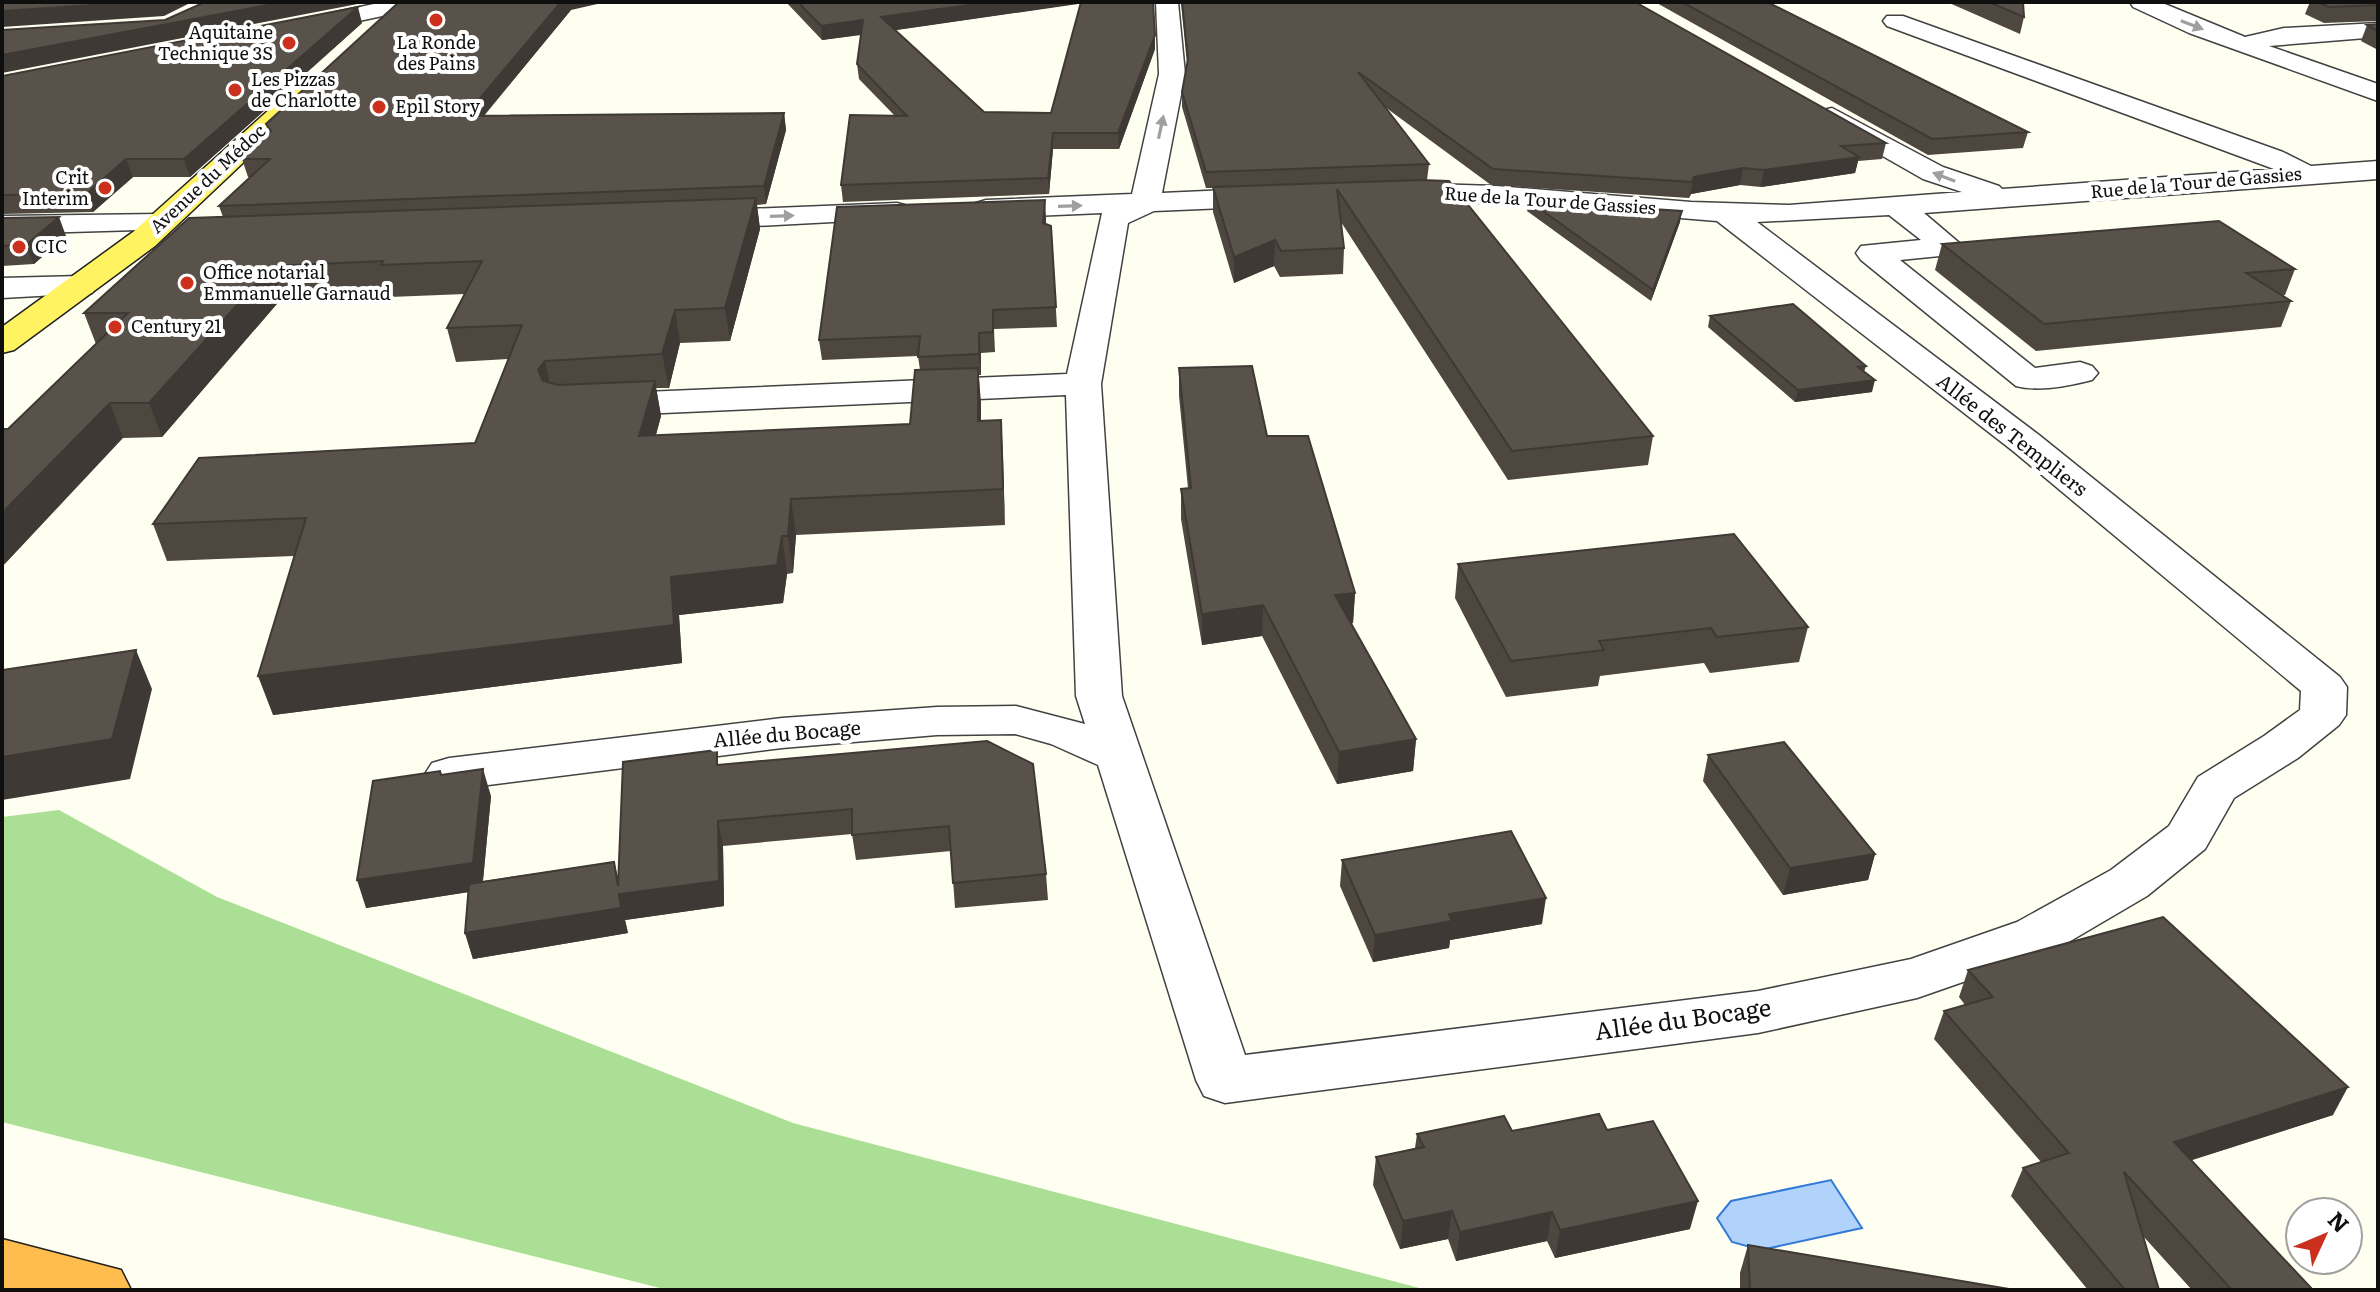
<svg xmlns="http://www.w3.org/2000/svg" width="2380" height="1292" font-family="Literata,serif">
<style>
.forest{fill:#aadf95}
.water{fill:#b1d3fb;stroke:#337ad7;stroke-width:2}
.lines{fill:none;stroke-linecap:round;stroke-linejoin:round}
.minor-casing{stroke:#424242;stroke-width:3}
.major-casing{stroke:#202020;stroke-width:3}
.highway-casing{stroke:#202020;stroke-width:3}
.minor{fill:#fff;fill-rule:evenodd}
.major{fill:#fff361;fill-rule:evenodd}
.highway{fill:#ffbd4f;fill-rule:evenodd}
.wall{fill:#4d4740;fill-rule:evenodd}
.shaded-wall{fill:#3e3934}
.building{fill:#59524a;stroke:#3e3934;stroke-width:2}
.oneway{fill:#9f9f9f}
.poi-dot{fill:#ca301c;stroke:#fff;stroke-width:3}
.labels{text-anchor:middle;stroke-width:8;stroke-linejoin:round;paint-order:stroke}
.far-poi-label{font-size:18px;fill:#0f0f0f;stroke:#fff;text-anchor:start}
.far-street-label{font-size:18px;fill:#0f0f0f;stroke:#fff}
.street-label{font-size:20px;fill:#0f0f0f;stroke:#fff}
.near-street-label{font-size:24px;fill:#0f0f0f;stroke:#fff}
</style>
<rect width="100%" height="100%" fill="#fffff1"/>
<path class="forest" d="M59 810 217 897 793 1123 1427 1290H668L2 1122V817Z"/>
<path class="water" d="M1831 1180 1862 1228 1761 1250 1732 1242 1717 1218 1731 1201Z"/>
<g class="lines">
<g class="minor-casing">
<path id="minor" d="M383 2H448L445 7 401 12 303 33 295 31 291 26 295 21Z
M1156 2H1178L1185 74 1162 193 1273 188 1283 191 1288 197 1283 203 1273 206 1154 211 1128 223 1101 384 1122 696 1245 1055 1758 991 1911 959 2017 922 2111 870 2169 826 2198 777 2264 736 2300 710 2301 691 2013 451 1717 221 1496 203 1398 201 1388 198 1383 192 1388 186 1398 183 1496 186 1691 202 1789 205 1962 192 1923 179 1823 122 1819 116 1823 110 1832 108 1943 167 1999 186 2002 189 2274 169 1887 26 1883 21 1887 16H1903L2283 152 2311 166 2378 161V179L1924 213 1964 247 1960 254 1900 260 2035 368 2080 362 2092 366 2098 373 2092 380C2069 386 2039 392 2016 386L1861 260 1856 253 1861 246 1921 240 1889 215 1757 222 2039 435 2340 677 2347 687 2346 715 2339 725 2298 758 2234 798 2205 849 2147 896 2055 950 1917 998 1758 1033 1225 1103 1204 1096 1196 1080 1098 765 1051 744 1015 734 937 735 782 748 449 790 432 785 425 774 432 763 449 758 782 718 937 707 1016 706 1085 724 1076 696 1066 395 597 416 584 413 579 405 584 397 597 394 1067 374 1102 213 986 218 976 215 971 209 976 203 986 200 1132 194 1159 74Z
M2130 2H2160L2245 37 2284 28 2378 23V37L2269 46 2378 84V101L2189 33 2133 7Z
M897 203 908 206 912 212 908 218 698 229 687 226 683 220 687 214 698 211Z
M161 214 172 217 176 223 172 229 2 234V216Z
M81 276 92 279 97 286 92 293 2 298V278Z"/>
</g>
<g class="major-casing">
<path id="major" d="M310 78 319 81 323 86 319 91 155 246 14 350 2 353V327L133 232 301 81Z"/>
</g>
<g class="highway-casing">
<path id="highway" d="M2 1239 121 1270 131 1290H2Z"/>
</g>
<use href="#minor" class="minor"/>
<use href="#major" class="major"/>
<use href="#highway" class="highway"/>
</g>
<path class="wall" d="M786 2H1153L1155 49 1119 149H1053L1049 194 843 202 841 185 894 115 859 79 857 64 861 35 822 40ZM1081 3 1051 113 984 112 895 30Z
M1181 2H1635L1886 143 1882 159 1858 161 1855 173 1761 187 1740 185 1691 194 1689 198 1491 185 1385 107 1429 164 1427 180 1653 436 1648 465 1508 480 1341 222 1344 248 1343 274 1280 277 1274 266 1234 283 1213 212V188H1206L1182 107V92L1187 64Z
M1655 2H1767L2028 132 2023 148 1928 155Z
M1947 2H2023L2024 17 2020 34Z
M2310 2H2378V21L2324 23 2305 14Z
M571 10 484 116 784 113 786 130 766 204 757 205 760 229 730 341 680 343 669 388H656L661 416 656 435 910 424 920 370 918 356 822 360 819 340 1046 218V224L1051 226 1057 327 994 329 995 352 981 353V375H979L981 421 1001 420 1005 525 796 535 793 573 787 574 783 603 679 615 682 663 273 715 294 556 167 561 153 524 475 443 508 359 456 362 447 328 465 294 390 297 389 293 282 298 162 437 123 438 8 429 96 344 84 313 223 217 219 206 250 177H248L242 159 269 133 266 124Z
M362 23 190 177H133L93 212 2 214V76Z
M2378 24V50L2361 41 2367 25Z
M1529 201 1680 222 1651 301 1527 211Z
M2 218 66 236 34 264 2 266Z
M1942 244 2295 269 2285 295H2283L2291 301 2281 327 2036 351 1935 270Z
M1710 316 1866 366 1864 372 1872 392 1795 402 1708 327Z
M1179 368 1267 436 1355 593 1353 623 1351 624 1416 739 1413 771 1337 784 1262 636 1202 645 1181 519V489L1188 488 1179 396Z
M1458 564 1808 627 1799 662 1710 673 1704 663 1600 676 1598 686 1506 697 1455 598Z
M987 741 1046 874 1048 900 955 908 951 851 856 860 852 834 723 846 724 906 625 920 628 933 473 959 465 933 468 892 366 908 441 775 491 796 483 881 614 862 618 878 720 765Z
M1708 755 1875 854 1868 880 1783 895 1703 781Z
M1342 860 1542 924 1450 940 1449 948 1373 962 1340 886Z
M1968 970 2333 1115 2191 1160 2313 1290H2192L2143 1236 2159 1290H2088L2011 1196 2023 1168 2041 1162 1934 1039 1944 1011 1965 1005 1959 997Z
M1607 1130 1690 1229 1555 1258 1547 1241 1456 1261 1448 1239 1400 1249 1373 1185 1376 1157 1415 1148 1417 1134Z
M1748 1245 2015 1290H1740V1273Z"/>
<path class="shaded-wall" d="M140 2H192L164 16 2 27V11Z
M284 2H368L2 73V55Z
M561 2H606L571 10 469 133 465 116Z
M991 2 1085 3 883 32 881 17Z
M358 7 362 23 190 177 184 159Z
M863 20 865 34 822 40 821 26Z
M1155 35V49L1119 149 1118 133Z
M784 113 786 130 766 204 764 186Z
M1053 133V149L1049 194 1048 178Z
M1859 157 1855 173 1761 187 1764 170Z
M126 159 133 177 93 212 86 194Z
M1743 168 1740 185 1691 194 1689 198 1694 177Z
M756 198 760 229 730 341 725 308Z
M1045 200 1046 218 1044 242 1043 223Z
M1682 211 1680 222 1651 301 1653 290Z
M59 217 66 236 34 264 26 245Z
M1275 240 1274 266 1234 283V257Z
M272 266 282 298 162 437 149 403Z
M675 310 680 343 669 388 662 354Z
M979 333 981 353V375L979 354Z
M545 361 552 395 545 404 538 370Z
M978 368 981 402V456L978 421Z
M1875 380 1872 392 1795 402 1798 390Z
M655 381 661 416 646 471 639 436Z
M110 403 123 438 2 567V513Z
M1001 420 1003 455 1005 525 1003 489Z
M791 499 796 535 793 573 788 536Z
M782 536 787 574 783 603 679 615 682 663 273 715 258 676 671 577Z
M1355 593 1353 623 1334 626 1335 595Z
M1263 605 1262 636 1202 645V614Z
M136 650 152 689 130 779 2 800V757Z
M1416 739 1413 771 1337 784 1339 752Z
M483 769 491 796 482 890 366 908 357 880Z
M718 821 723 846 724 906 625 920 628 933 473 959 465 933 614 862 620 887Z
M1875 854 1868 880 1783 895 1790 868Z
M1546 898 1542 924 1450 940 1449 948 1373 962 1375 935 1449 914Z
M2348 1087 2333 1115 2161 1170 2174 1142Z
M1698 1201 1690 1229 1555 1258 1560 1230Z
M1452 1211 1448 1239 1400 1249 1403 1221Z
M1552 1212 1547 1241 1456 1261 1460 1232Z"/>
<path class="building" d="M2 2H140L2 11Z
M205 2H284L2 55V30L165 20Z
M399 2H561L465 116 784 113 764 186 219 206 270 159H242L271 131 266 124Z
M798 2H991L881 17 984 112 1051 113 1081 2H1153L1155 35 1118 133H1053L1048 178 841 185 850 115 907 116 857 64 863 20 821 26Z
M1182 2H1635L1886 143 1841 146 1859 157 1764 170 1743 168 1694 177 1692 182 1493 169 1358 72 1429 164 1206 172 1182 92 1188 59Z
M1682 2H1767L2028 132 1932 139Z
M1989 2H2023L2024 17Z
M2318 2H2378V5L2329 7Z
M358 7 184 159H126L86 194 2 195V76Z
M2378 24V31L2367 25Z
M1421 180 1449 181 1653 436 1512 451 1337 189 1344 248 1281 251 1275 240 1234 257 1213 187Z
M756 198 725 308 675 310 662 354 545 361 538 370 543 381 558 385 655 381 639 436 910 424 915 370 978 368V421L1001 420 1003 489 791 499 788 536H782L777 565 671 577 674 625 258 676 306 518 153 524 199 458 475 443 522 325 447 328 482 261 381 265 383 261 272 266 149 403H110L2 513V429H8L128 313H84L189 218Z
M1045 200 1043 223 1051 226 1056 307 993 310V332L979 333V354L918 357 920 336 819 340 837 207Z
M1529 201 1682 211 1653 290Z
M59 217 26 245 2 246V218Z
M2219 221 2295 269 2246 273 2291 301 2044 324 1942 244Z
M1793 304 1866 366 1858 367 1875 380 1798 390 1710 316Z
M1252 366 1267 436H1308L1355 593 1335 595 1416 739 1339 752 1263 605 1202 614 1181 489 1191 488 1179 368Z
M1734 534 1808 627 1717 637 1711 628 1599 641 1604 650 1511 661 1458 564Z
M136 650 112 739 2 757V670Z
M987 741 1033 764 1046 874 953 883 949 826 852 835V809L718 821 719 881 619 894 621 908 465 933 469 884 614 862 618 886 623 762 717 750V765Z
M1784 742 1875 854 1790 868 1708 755Z
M483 769 473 863 357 880 373 781 440 771 441 775Z
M1511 831 1546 898 1449 914 1452 921 1375 935 1342 860Z
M2163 917 2348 1087 2174 1142 2313 1290H2232L2124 1172 2159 1290H2125L2023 1168 2069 1153 1944 1011 1993 997 1968 970Z
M1599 1114 1607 1130 1653 1121 1698 1201 1560 1230 1552 1212 1460 1232 1452 1211 1403 1221 1376 1157 1424 1147 1417 1134 1504 1116 1512 1131Z
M1748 1245 2015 1290H1750Z"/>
<defs><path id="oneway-solid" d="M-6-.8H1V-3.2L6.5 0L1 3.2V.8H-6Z" transform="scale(2)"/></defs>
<g class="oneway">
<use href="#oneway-solid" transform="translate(2192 25) rotate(21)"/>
<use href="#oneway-solid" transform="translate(1161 127) rotate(-78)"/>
<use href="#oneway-solid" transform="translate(1944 177) rotate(-159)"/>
<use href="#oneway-solid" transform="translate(1070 206) rotate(-2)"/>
<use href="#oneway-solid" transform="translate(782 216) rotate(-2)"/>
</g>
<g class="poi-dot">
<circle cx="436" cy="20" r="8"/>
<circle cx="289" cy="43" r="8"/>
<circle cx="235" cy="90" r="8"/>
<circle cx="379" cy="107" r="8"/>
<circle cx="105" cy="188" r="8"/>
<circle cx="19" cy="247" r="8"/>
<circle cx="187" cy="283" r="8"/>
<circle cx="115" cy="327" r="8"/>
</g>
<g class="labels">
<g class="far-poi-label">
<text x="273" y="39" text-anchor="end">Aquitaine<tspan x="273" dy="21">Technique 3S</tspan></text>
<text x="436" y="49" text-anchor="middle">La Ronde<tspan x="436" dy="21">des Pains</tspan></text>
<text x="251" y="86">Les Pizzas<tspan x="251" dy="21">de Charlotte</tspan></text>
<text x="395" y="113">Epil Story</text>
<text x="89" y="184" text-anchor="end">Crit<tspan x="89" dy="21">Interim</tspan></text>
<text x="35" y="253">CIC</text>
<text x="203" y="279">Office notarial<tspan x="203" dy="21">Emmanuelle Garnaud</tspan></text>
<text x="131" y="333">Century 21</text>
</g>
<g class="far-street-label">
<text transform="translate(208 179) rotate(-43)" y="6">Avenue du Médoc</text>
<text transform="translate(2196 183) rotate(-5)" y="6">Rue de la Tour de Gassies</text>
<text transform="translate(1550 201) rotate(4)" y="6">Rue de la Tour de Gassies</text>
</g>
<g class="street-label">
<text transform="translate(2012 435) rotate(38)" y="7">Allée des Templiers</text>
<text transform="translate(787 734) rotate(-5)" y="7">Allée du Bocage</text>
</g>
<g class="near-street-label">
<text transform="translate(1683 1020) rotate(-8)" y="8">Allée du Bocage</text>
</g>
</g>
<rect width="2380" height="1292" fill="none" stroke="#0f0f0f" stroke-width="8"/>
<g transform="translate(2324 1236) rotate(46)"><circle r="38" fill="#ffffff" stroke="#9f9f9f" stroke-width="2"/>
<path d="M0-6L14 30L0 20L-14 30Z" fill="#ca301c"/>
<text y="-12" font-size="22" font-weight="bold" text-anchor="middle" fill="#0f0f0f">N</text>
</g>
</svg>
